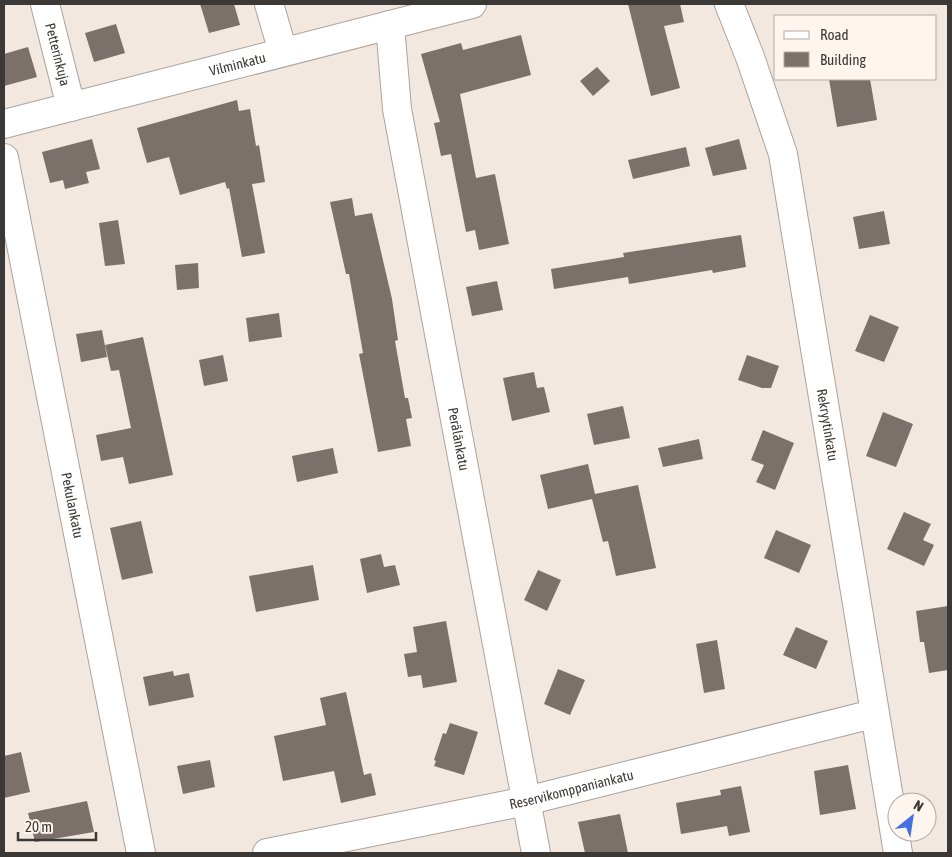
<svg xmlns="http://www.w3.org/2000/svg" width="952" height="857" font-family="'Asap Condensed',sans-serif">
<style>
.building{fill:#7b706a}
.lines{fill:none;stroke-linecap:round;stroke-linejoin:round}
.minor-casing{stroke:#ada29b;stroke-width:30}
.minor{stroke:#fff;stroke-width:28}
.labels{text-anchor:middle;stroke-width:5;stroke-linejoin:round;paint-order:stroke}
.street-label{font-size:14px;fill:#3c3835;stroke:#fff5ef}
</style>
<rect width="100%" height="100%" fill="#f3e8e0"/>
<path class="building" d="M200 4H234L240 25 209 33Z
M628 4H680L684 22 664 26 680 88 651 96Z
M116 24 125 53 94 62 85 33Z
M521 35 531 75 460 94 476 178 495 174 509 244 479 250 475 230 466 232 451 154 441 156 434 123 440 122 421 54 461 43 463 50Z
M28 47 37 77 4 86V54Z
M597 67 610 81 593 96 580 81Z
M829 79H870L877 120 837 127Z
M237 100 239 111 250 109 256 146 259 145 265 182 252 184 265 253 242 257 229 188 227 189 225 182 180 195 169 157 147 163 137 128Z
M92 139 100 169 86 172 89 183 65 189 63 180 50 183 42 152Z
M739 139 747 169 713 176 705 148Z
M686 147 690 166 633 179 628 160Z
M352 198 355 216 372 213 392 299 398 340 395 341 405 398H408L412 418 406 419 411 446 378 452 359 354 363 353 349 274H346L330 202Z
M884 211 890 244 859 249 853 217Z
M118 220 125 264 105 266 99 223Z
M741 235 746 267 713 273 712 270 629 284 628 277 554 289 551 269 624 257 623 253Z
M198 263 199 288 177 290 175 265Z
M497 281 503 310 472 316 466 287Z
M279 313 282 337 249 342 246 318Z
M870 315 899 327 884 362 855 351Z
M102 330 107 357 81 362 76 334Z
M143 337 173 475 129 484 123 457 101 461 96 435 131 428 119 370 111 371 105 345Z
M223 355 228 381 204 386 199 360Z
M747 355 779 366 771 388H762L738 380Z
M534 372 537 388 544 387 550 412 512 421 503 378Z
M623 406 630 438 594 445 587 414Z
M883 412 913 424 896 467 866 456Z
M763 430 794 443 775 490 756 482 764 465 751 460Z
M699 439 703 459 663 467 658 448Z
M333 448 338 473 297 482 292 456Z
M588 464 595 494 638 485 656 568 616 576 608 541 603 542 592 499 548 509 540 475Z
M904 512 931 524 923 540 934 545 924 566 887 549Z
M141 521 153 573 122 580 110 528Z
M776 530 811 545 799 573 764 558Z
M381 554 384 567 395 565 400 585 367 593 360 559Z
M313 565 319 600 256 612 249 576Z
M538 570 561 580 547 611 524 600Z
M948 606V670L929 673 924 642H920L916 611Z
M446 621 457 682 423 688 421 675 408 677 404 654 417 652 413 627Z
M796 627 828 641 816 669 783 655Z
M717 640 725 689 704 693 696 644Z
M558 669 585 680 570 715 544 704Z
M173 671 174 676 189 673 194 697 149 706 143 677Z
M346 692 364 775 371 773 376 795 341 803 334 771 283 781 274 736 326 725 320 698Z
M450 723 478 732 464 775 434 766 436 761 434 760 443 733 446 734Z
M21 752 30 792 4 798V756Z
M210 760 215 787 183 794 177 766Z
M848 765 856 809 820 815 814 771Z
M741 786 750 832 729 836 727 826 681 834 676 803 721 795 720 790Z
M87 801 94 832 35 842 28 813Z
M620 814 628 853H585L578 822Z"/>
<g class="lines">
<g class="minor-casing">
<g id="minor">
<path id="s1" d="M45 4 71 107"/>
<path d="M269 4 283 52"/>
<path id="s2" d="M729 4 750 57 783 154 898 853"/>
<path id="s3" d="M390 25 397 109 536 853"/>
<path id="s4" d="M4 124 472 4"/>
<path id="s5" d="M4 158 141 853"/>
<path id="s6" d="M267 853 526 801 873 714"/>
</g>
</g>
<use href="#minor" class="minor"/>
</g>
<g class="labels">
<g class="street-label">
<text dy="5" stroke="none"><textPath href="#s1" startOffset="52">Petterinkuja</textPath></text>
<text dy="5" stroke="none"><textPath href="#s4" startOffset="241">Vilminkatu</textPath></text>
<text dy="5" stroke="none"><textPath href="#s2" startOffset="434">Rekryytinkatu</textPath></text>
<text dy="5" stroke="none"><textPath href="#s3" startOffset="420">Perälänkatu</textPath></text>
<text dy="5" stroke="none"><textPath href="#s5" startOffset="354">Pekulankatu</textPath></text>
<text dy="5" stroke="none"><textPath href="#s6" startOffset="311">Reservikomppaniankatu</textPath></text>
</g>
</g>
<rect width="952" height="857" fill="none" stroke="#3c3835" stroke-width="10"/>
<rect x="774" y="15" width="162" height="65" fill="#fff5ef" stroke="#b1a9a5"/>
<rect x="784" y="31" width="25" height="8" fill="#ffffff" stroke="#b1a9a5"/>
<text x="820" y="40" font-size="15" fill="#3c3835">Road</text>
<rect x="784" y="52" width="25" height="15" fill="#7b706a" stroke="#b1a9a5"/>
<text x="820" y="65" font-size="15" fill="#3c3835">Building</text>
<g transform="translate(912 817) rotate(30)"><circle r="24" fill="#fff5ef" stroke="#b1a9a5"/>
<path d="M0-4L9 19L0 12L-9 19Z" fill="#4570e2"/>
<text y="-8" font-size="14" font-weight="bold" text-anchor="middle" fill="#3c3835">N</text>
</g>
<path d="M18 832v8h78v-8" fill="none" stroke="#3c3835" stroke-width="2.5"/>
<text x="25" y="832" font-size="15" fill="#3c3835" stroke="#fff5ef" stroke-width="4" paint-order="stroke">20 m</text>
</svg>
